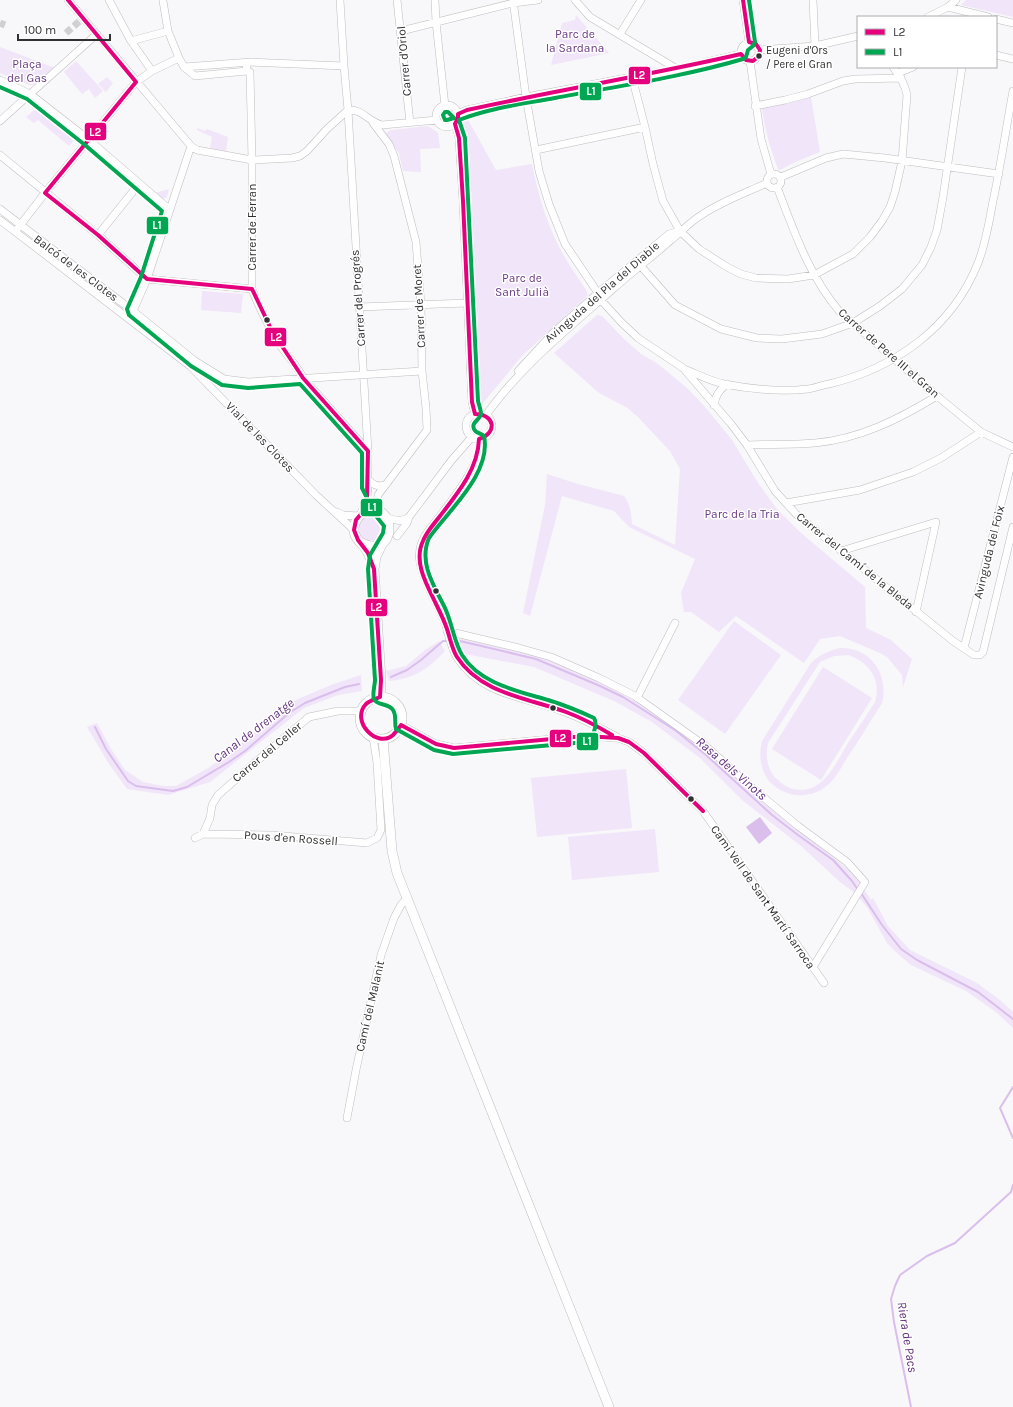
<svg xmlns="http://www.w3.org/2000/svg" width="1013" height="1407" font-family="Karla,sans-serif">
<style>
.green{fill:#f1e5f9;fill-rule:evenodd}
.water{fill:#dabeec}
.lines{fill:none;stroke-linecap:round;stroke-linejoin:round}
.stream{stroke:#dabeec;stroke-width:2}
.minor-tunnel{stroke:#d0cfd1;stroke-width:7;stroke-dasharray:7 3.5;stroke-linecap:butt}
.minor-casing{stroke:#bebdbf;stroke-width:8}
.major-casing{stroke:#bebdbf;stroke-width:10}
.minor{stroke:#fefefe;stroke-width:7}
.major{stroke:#fefefe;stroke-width:9}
.bus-1-casing{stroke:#fff;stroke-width:7}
.bus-2-casing{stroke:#fff;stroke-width:7}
.bus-1{stroke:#e5007d;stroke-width:4}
.bus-2{stroke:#00a651;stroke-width:4}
.bus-dot{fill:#313031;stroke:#fff;stroke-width:1.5}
.labels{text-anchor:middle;stroke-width:3;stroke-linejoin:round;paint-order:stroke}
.bus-label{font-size:11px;fill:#313031;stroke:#fff;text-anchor:start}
.park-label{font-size:12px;fill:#6a3986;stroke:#fff}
.street-label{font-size:12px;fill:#313031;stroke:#fff}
.water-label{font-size:13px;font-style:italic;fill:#602e7b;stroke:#fff}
.line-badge{stroke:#fff;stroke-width:1.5}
.badge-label{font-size:11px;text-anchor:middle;font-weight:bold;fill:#fff}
</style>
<rect width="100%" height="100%" fill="#f8f7f9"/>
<path class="green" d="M966 0H1013V17L961 5Z
M576 15 609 53 551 65 562 23 575 20Z
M0 47 55 68 34 85H29L0 73Z
M76 61 103 91 95 98 89 89 82 94 64 72Z
M107 77 113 83 106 92 98 84Z
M811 97 820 152 795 162 780 170 778 169C770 147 765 131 762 108L790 103Z
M39 106 76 138 69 146 38 120 34 123 26 117Z
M467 118 496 170 532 164C538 195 548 228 564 256 571 268 579 279 586 290L588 295 522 356 483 403 478 400 475 323 471 292 467 200 463 143 461 129 463 121Z
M428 126 438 133 440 148 420 149 421 172 403 171 399 153 385 134 391 130Z
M197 128 205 131 207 129 228 137 226 152 210 148 212 137 197 130Z
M169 189 167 197 163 199 155 193Z
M202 291 243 294 241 313 201 310Z
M597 315H599L603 317 624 339 641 354 658 364 687 388 706 408 732 440 758 483 777 509 800 532 865 587 866 628 891 640 912 659 903 687 902 675 887 657 880 653 840 636 820 639 804 663 736 616 719 632 691 612H684L681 593 695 559 629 527 614 511 562 496 530 616 523 613 545 505 547 474 578 484 624 496C631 505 631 514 632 524L675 545 680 469 670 451 637 416 626 407 599 393 554 353Z
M358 528a14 14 0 1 1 28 0a14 14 0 1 1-28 0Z
M734 621 781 655 725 734 678 700Z
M454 637 538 656 597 680 643 706 690 738 798 829 855 875 871 900 873 898 888 926 910 950 977 983 1000 1000 1013 1012V1028L996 1012 966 991 911 965 897 953 887 943 867 907 855 893 840 882 801 846 742 800 700 758 652 722 614 701 534 667 460 653 455 644Z
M439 641 445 651C427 670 415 678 389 681L386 671 406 666 425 650Z
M840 648C871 647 889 675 882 703 870 722 859 740 847 758 842 766 837 776 830 783 814 799 788 799 772 784 761 774 758 756 762 741L811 663C819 655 828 651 840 648ZM848 655C869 662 882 680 875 702 866 716 857 730 848 743 837 761 826 788 803 790 793 790 785 787 778 780 767 771 765 756 768 743L820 662 834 656Z
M823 667 872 698 821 780 772 749Z
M361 675 362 691 338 695 304 708 210 782 168 795 127 789 109 764 87 727 97 723 111 749 125 770 143 782 163 786H176L210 767 253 734 291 702 331 685Z
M626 769 632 828 537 837 531 778Z
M655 829 659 872 572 880 568 837Z"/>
<path class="water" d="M760 817 772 833 759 844 746 827Z"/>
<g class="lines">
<path class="stream" d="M391 677 407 670 421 660 443 641H460L536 659 600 686 623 697 675 730 706 755 772 815 798 835 833 860 852 881 858 890
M95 727 106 749 128 781 136 786 173 791 187 787 229 762 245 751 289 713 305 703 345 687 359 684
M861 893 882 925 901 949 917 960 978 992 1013 1019
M1013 1087 1000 1108 1013 1138
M911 1407 894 1322 891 1299 895 1286 900 1275 927 1256 955 1243 1011 1192 1013 1185"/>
<path class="minor-tunnel" d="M0 23 5 25
M66 33 83 18"/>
<g class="minor-casing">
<path id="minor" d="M68 0 191 146 197 150 252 160 292 158 300 156 307 151 327 129 348 110
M109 0 131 41 152 71
M340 0 344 66 348 110 368 451V486L367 498 361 514
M397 0 410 123
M435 0 436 22 445 106
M513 0 526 97 539 171 549 204 565 244 598 293
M575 0 590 17 677 69
M743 0 749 42
M813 0 815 46
M163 1 168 31 179 58 184 67 195 76 247 71
M948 7 988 17
M928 17 948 7 956 0
M996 19 1013 23
M401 31 513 3 538 0
M620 34 641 0
M131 41 168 31
M741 52a9 9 0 1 1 18 0a9 9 0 1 1-18 0Z
M760 50 815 46 858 36
M996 55 1013 59
M750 61 761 139 771 174
M246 63 247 71 250 72 252 160V289C259 308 269 327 280 345 287 356 297 365 303 378L368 451
M184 67 251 62 344 66
M898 73 913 67
M632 77 645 127 653 164 663 201 680 231 699 249 727 267 741 274 756 278 788 279 814 275 853 254 870 237 882 221 890 207 895 192 902 161 907 95C905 84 900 76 893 67
M0 80 30 94 89 140 169 209
M436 116a11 11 0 1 1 22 0a11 11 0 1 1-22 0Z
M755 106 785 100 808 94 843 81 855 79 901 78
M348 110C363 109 367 121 382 125L437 120
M458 114 467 110 526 97 632 77 677 69 741 54
M0 121 97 34
M373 123 389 144 394 156 416 242 421 305 422 371 426 408 427 430 381 491 378 495 377 505
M455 124 459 138 463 201 472 402 475 414
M536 150 645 127
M0 155 98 235 147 279 252 289
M767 181a7 7 0 1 1 14 0a7 7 0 1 1-14 0Z
M781 177 826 158 843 154 885 158 999 174
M777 187C794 231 809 276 840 312L937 396 981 432 1013 447
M0 209 133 311 195 361 224 379 248 382 422 371
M0 220 190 366 316 495 354 530
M18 228 45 193 136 82 152 71 179 58
M98 235 139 184
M640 265 675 305 721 329 757 338 782 339 822 334 853 323 880 306 902 289 922 265 931 247 937 230 943 197 962 67
M601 300 621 322 638 338 683 368 731 424 747 445 775 491 797 515 953 641 974 655H980L983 652 1013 527
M359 307 467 303
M133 311 147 279 191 146
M684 369C697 374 710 381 724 384 750 389 781 392 808 389 815 388 822 385 829 384 895 368 952 328 978 263 986 243 989 222 993 201 1001 165 1006 128 1013 91
M518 371 554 332 598 293 669 234 680 231
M714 405C716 395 719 390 727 384
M466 426a13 13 0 1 1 26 0a13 13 0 1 1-26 0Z
M486 415C521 366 569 328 613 289 632 272 652 257 671 240 680 233 687 225 697 218 718 203 743 194 767 183
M479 439C483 466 445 509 429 530 411 552 422 572 432 595 436 603 441 611 444 620 449 633 450 647 458 659 482 695 525 697 562 711 581 718 599 727 617 737
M747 445C769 444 792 445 815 443 860 439 899 419 937 396
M368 479C373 485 377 487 385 485
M786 503 860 490 913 472 941 458 981 432
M337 512 343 515 359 516
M385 517C395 520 400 523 409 517L451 461 472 437
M397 536 407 523 409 517
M841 551 936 522 916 612
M447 631 519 648 551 657 599 678 635 696 708 748 757 792 798 826 847 862 865 882 813 967
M964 648 1013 457
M637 698 675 623
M401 725 436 744 454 748 585 736 618 738 629 742 644 753 703 811 824 983
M203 834 210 818 212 805 218 795 272 748 309 717 338 711H361
M195 838 203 834 272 835 367 843 377 838 381 830 377 763 373 737
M347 1118 356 1070 381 955 394 918 401 905 407 898"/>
</g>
<g class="major-casing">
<path id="major" d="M362 543C398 561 397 498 365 512 356 516 352 527 355 535 358 542 365 546 368 553 370 557 372 563 373 567
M380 697 381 680 374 569 376 557 383 542
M360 718a21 21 0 1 1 42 0a21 21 0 1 1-42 0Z
M383 739 392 851 397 873 609 1407"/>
</g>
<use href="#minor" class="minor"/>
<use href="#major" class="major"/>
<g class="bus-1-casing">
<path id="bus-1" d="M68 0 136 82 45 193 98 235 147 279 252 289 272 331 303 378 368 451 367 498 361 514 356 520 354 530 358 540 368 553 374 569 381 680 380 697C376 699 369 701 366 704 350 721 377 749 393 735 396 732 399 728 401 725L436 744 454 748 585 736 618 738 629 742 644 753 703 811
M612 735C597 726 582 718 566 712 528 698 481 694 457 657 452 649 450 638 447 629 444 620 440 612 436 604 427 585 413 562 423 541 427 531 434 524 440 516 458 493 478 469 479 439 498 433 495 414 475 414L472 402 463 201 459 138 455 124 458 118V114L467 110C558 90 650 75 741 54L746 60 753 61 759 56 760 50 756 44 749 42 743 0"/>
</g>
<g class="bus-2-casing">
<path id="bus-2" d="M0 87 27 99 85 145 162 211 141 277 127 309 129 315 191 366 222 385 248 388 300 384 362 453V488L376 516 384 526 383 533 370 555 368 569 375 680C375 685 372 694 374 699 377 706 389 703 393 710 397 716 394 723 396 729L434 750 453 754 586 742C593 739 598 724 594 718 579 711 564 705 548 700 518 691 480 684 462 655 453 640 452 620 443 604 432 583 419 561 429 538 448 511 492 473 484 436 481 433 475 433 474 429 471 422 480 420 481 414 481 410 479 405 478 401L465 138 459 120C489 108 523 104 555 98 618 86 682 77 743 59L746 57 748 50 753 46 755 42 749 0
M445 112H448L454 118 447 120H445L443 115Z"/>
</g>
<use href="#bus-1" class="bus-1"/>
<use href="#bus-2" class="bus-2"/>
</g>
<g class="bus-dot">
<circle cx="759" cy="56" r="3.5"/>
<circle cx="267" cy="320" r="3.5"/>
<circle cx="436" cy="591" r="3.5"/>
<circle cx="553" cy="708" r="3.5"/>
<circle cx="691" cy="799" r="3.5"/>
</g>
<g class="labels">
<g class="bus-label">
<text x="766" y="54">Eugeni d'Ors<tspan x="766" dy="14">/ Pere el Gran</tspan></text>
</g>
<g class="park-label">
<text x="575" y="38">Parc de<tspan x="575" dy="14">la Sardana</tspan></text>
<text x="27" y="68">Plaça<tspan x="27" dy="14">del Gas</tspan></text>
<text x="522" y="282">Parc de<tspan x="522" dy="14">Sant Julià</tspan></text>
<text x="742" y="518">Parc de la Tria</text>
</g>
<g class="street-label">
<text transform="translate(404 61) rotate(-95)" y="4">Carrer d'Oriol</text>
<text transform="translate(252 227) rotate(-90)" y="4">Carrer de Ferran</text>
<text transform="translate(76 268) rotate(37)" y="4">Balcó de les Clotes</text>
<text transform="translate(602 292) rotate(-41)" y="4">Avinguda del Pla del Diable</text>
<text transform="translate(358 298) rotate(-94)" y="4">Carrer del Progrés</text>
<text transform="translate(419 306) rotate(-93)" y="4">Carrer de Moret</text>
<text transform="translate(889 353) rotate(41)" y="4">Carrer de Pere III el Gran</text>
<text transform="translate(260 437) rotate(46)" y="4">Vial de les Clotes</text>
<text transform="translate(989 552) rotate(-76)" y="4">Avinguda del Foix</text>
<text transform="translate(855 561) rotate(39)" y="4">Carrer del Camí de la Bleda</text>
<text transform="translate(267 752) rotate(-40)" y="4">Carrer del Celler</text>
<text transform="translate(291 838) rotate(4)" y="4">Pous d'en Rossell</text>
<text transform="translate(763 897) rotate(55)" y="4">Camí Vell de Sant Martí Sarroca</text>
<text transform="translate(370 1006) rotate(-77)" y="4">Camí del Malanit</text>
</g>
<g class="water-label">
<text transform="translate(253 730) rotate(-37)" y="5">Canal de drenatge</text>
<text transform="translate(732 768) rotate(41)" y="5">Rasa dels Vinots</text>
<text transform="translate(908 1337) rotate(81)" y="5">Riera de Pacs</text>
</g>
</g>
<g class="line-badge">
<rect x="628" y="66" width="23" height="19" rx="4" fill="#e5007d"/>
<rect x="579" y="82" width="23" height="19" rx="4" fill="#00a651"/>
<rect x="84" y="122" width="23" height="19" rx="4" fill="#e5007d"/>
<rect x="146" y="216" width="23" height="19" rx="4" fill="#00a651"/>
<rect x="264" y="327" width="23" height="20" rx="4" fill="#e5007d"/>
<rect x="360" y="498" width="23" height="19" rx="4" fill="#00a651"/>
<rect x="365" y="598" width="23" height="19" rx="4" fill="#e5007d"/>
<rect x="549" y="729" width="23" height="19" rx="4" fill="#e5007d"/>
<rect x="576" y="732" width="23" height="19" rx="4" fill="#00a651"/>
</g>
<g class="badge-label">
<text x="639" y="79">L2</text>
<text x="591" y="95">L1</text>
<text x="95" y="136">L2</text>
<text x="157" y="229">L1</text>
<text x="276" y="341">L2</text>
<text x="372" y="511">L1</text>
<text x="376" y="611">L2</text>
<text x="560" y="742">L2</text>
<text x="587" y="745">L1</text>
</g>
<rect x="857" y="16" width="140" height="52" fill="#ffffff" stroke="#adacad"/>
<rect x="865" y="29" width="20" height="6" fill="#e5007d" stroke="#adacad"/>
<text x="893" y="36" font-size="12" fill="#313031">L2</text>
<rect x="865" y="49" width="20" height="6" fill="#00a651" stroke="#adacad"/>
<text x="893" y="56" font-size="12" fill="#313031">L1</text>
<path d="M18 34v6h92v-6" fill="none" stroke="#313031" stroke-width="2"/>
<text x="24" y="34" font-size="12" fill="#313031" stroke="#ffffff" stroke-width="3" paint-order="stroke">100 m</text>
</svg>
